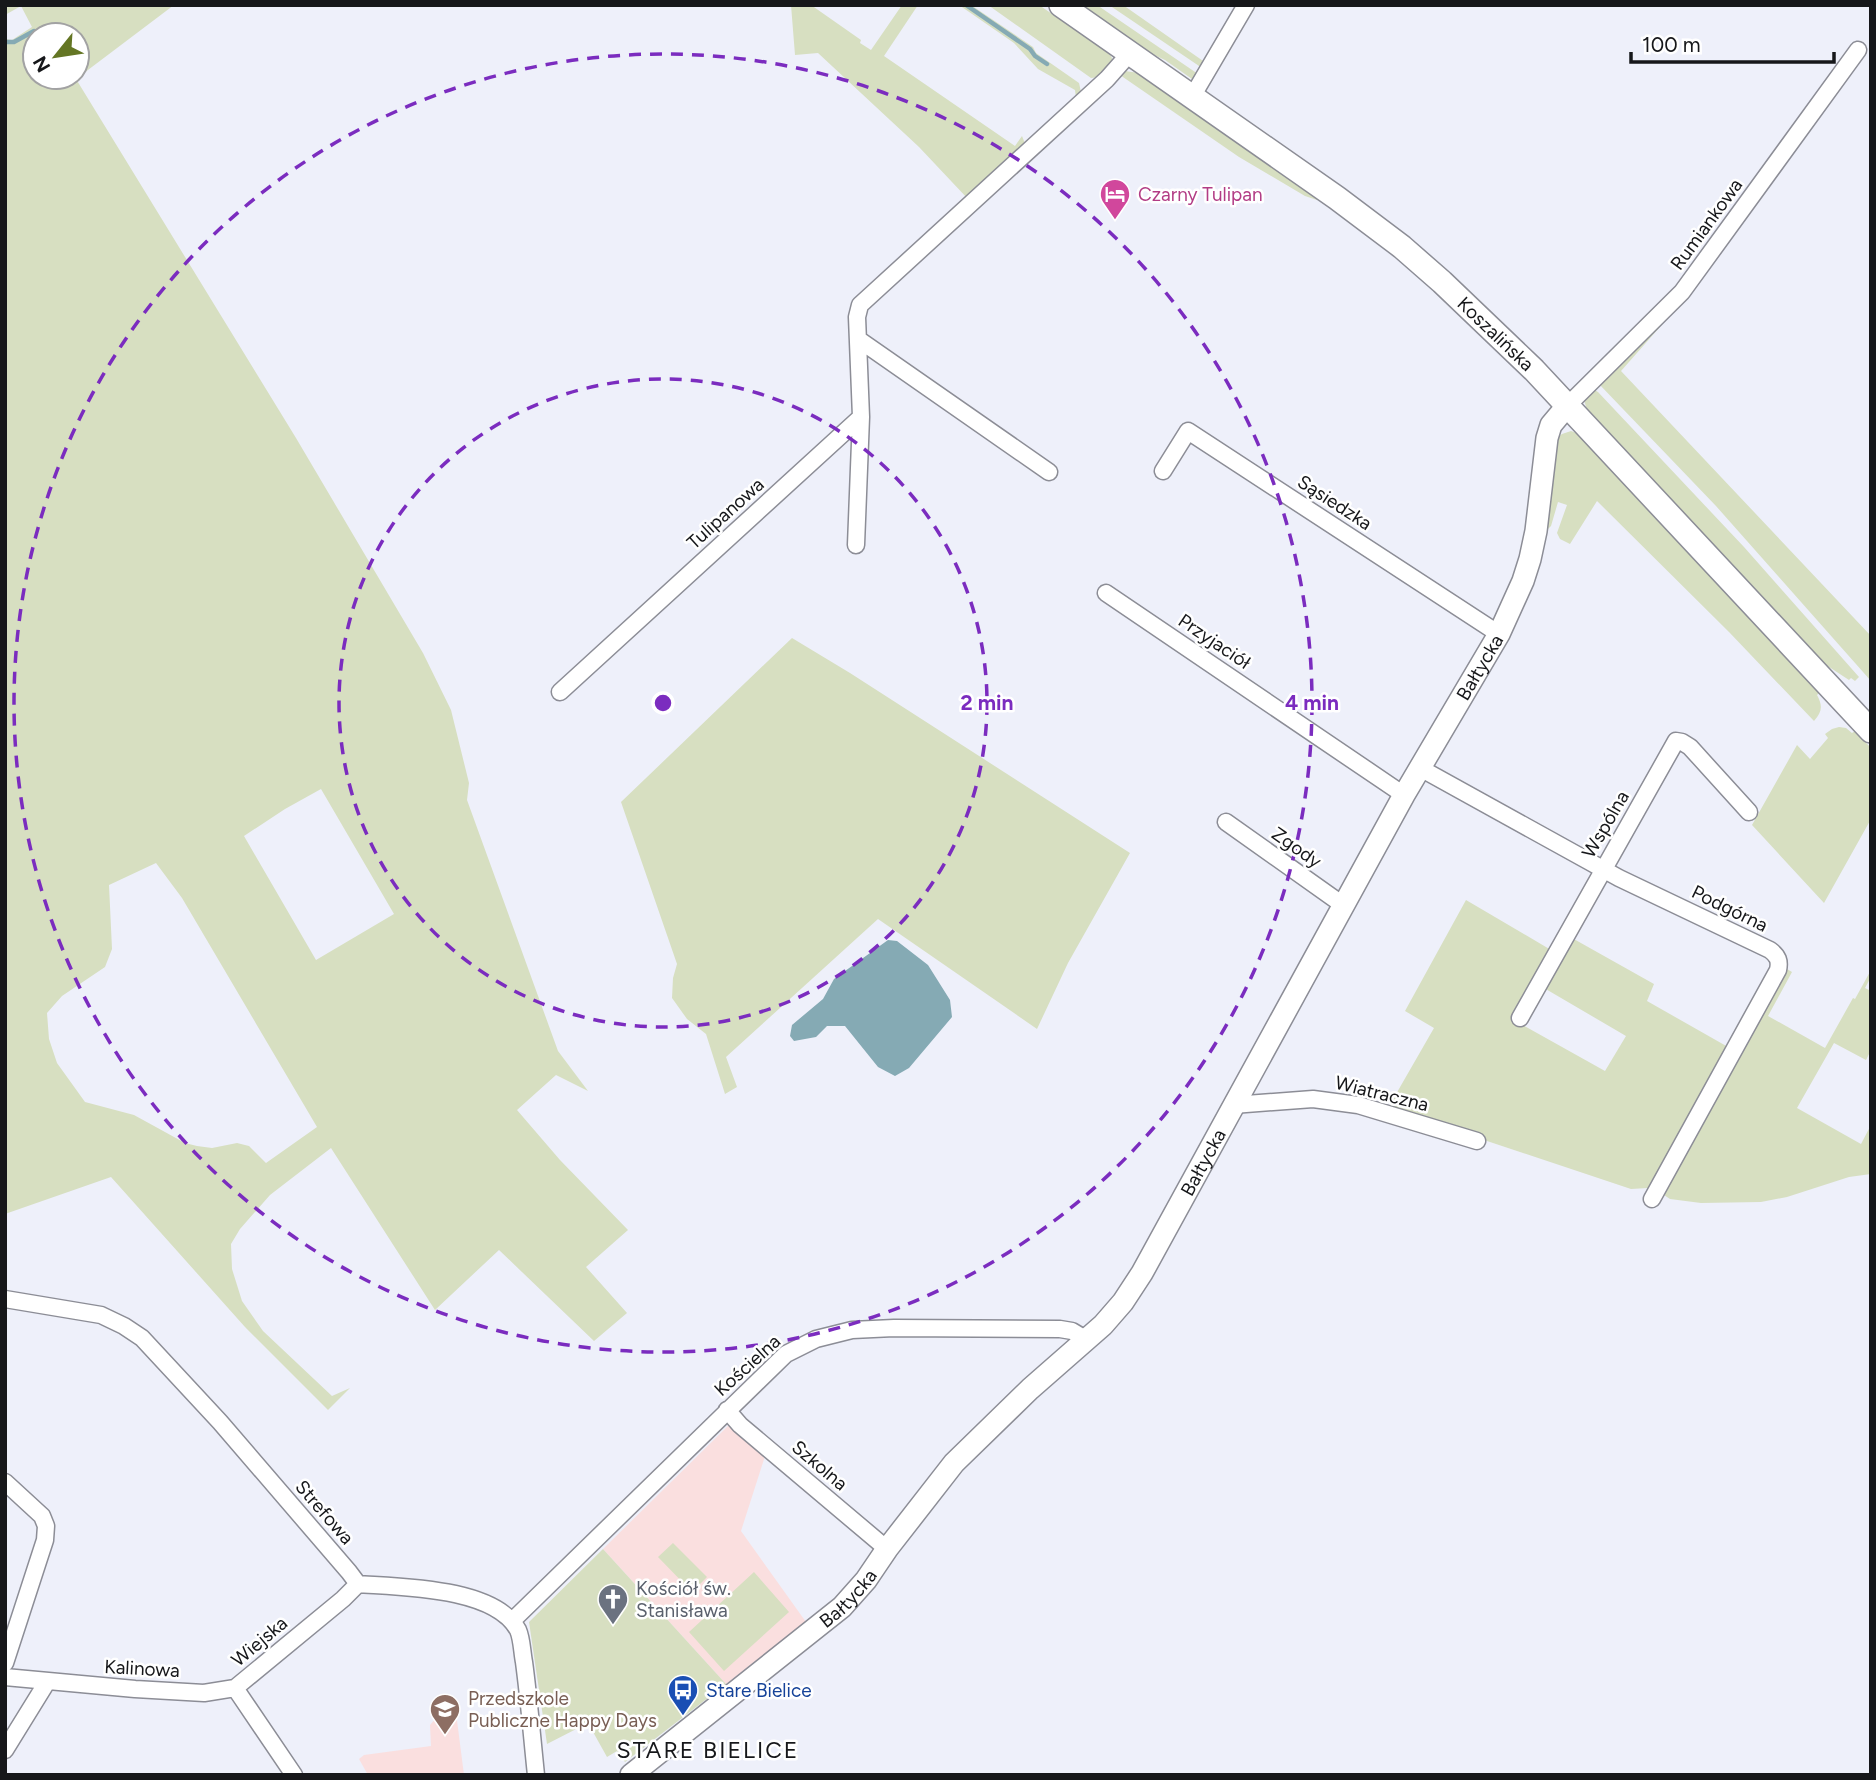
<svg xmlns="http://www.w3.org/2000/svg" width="1876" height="1780" font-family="Figtree,sans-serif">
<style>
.education{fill:#fadfdf}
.green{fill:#d7dfc1;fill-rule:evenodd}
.water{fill:#85aab4}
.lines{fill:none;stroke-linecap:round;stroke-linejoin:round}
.stream{stroke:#85aab4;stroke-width:4.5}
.minor-casing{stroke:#8c8d96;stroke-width:19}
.tertiary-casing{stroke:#8c8d96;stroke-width:24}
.secondary-casing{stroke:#8c8d96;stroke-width:26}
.minor{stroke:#fff;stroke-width:16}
.tertiary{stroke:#fff;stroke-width:21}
.secondary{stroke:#fff;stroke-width:23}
.ring{fill:none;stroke:#7b2cbf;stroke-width:3.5;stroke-dasharray:12 9}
.labels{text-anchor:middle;stroke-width:5;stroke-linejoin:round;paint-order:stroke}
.hotel-label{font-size:19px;fill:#b23c85;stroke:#fff;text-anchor:start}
.street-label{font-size:19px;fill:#16171a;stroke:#fff}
.worship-label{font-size:19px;fill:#5b616d;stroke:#fff;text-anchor:start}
.transit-label{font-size:19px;fill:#164399;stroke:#fff;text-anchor:start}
.education-label{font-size:19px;fill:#785e54;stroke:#fff;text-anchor:start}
.quarter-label{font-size:23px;letter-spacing:2px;fill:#16171a;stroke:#fff}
.centre{fill:#7b2cbf;stroke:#fff;stroke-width:3.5}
.ring-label{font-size:21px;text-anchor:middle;font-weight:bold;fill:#7b2cbf;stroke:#fff;stroke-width:5;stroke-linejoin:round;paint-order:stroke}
</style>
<rect width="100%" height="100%" fill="#eef0fa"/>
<path class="education" d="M731 1423 766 1453 741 1531 806 1622 726 1684 603 1549Z
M454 1697 464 1775H368L359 1759 364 1755 431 1746 430 1725Z"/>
<path class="green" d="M5 5H174L76 79 296 438 423 653 451 710 469 783 467 800 558 1051 588 1091 556 1075 517 1110 560 1160 628 1230 586 1267 627 1313 594 1341 499 1250 435 1310 331 1148 270 1195 240 1229 231 1244 232 1269 242 1301 263 1331 332 1396 350 1388 328 1410 245 1327 111 1177 5 1214V39L12 40 32 27 21 6 5 15ZM35 35H77V77H35ZM321 789 394 914 316 960 244 836 285 809ZM156 863 182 898 317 1127 266 1163 249 1146 237 1143 212 1148 197 1146 185 1143 134 1115 85 1102 57 1063 49 1039 47 1013 62 996 105 967 112 949 109 885Z
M791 5H811L861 40 860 43 871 50 902 5H918L884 56 1015 146 1022 136 1026 146 968 199 919 147 818 53 795 55Z
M959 5H971L1033 47 1036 53 1079 83 1081 92 1076 98 1075 90 1038 69 1014 43Z
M988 5H1039L1109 53 1112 58V65L1099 77 1091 78Z
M1081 5H1097L1198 74 1192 79 1165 60 1150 53Z
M1109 5H1123L1206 63 1202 68Z
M1125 71 1139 73 1323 202 1305 196 1239 157 1120 75Z
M1682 300 1683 301 1621 371 1871 636V681L1716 506 1599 384 1600 381 1611 373Z
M1593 389 1598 392 1744 547 1859 677 1855 681 1851 678 1849 680 1820 661 1587 410 1584 400Z
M1571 431 1579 434 1820 692 1817 695C1823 706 1822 712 1814 721L1729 632 1597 501 1570 544 1560 539 1557 533 1567 505 1558 502 1551 526 1547 530 1557 438 1562 434Z
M792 638 850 673 1130 853 1068 963 1037 1029 878 919 726 1057 737 1087 725 1094 706 1034 687 1019 672 998 673 978 677 964 621 802Z
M1839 727 1846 728 1852 733 1855 731 1871 748V819L1824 903 1752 825 1797 745 1810 759 1828 738 1825 734 1832 729Z
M1466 900 1551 950 1512 1019 1605 1071 1626 1036 1544 988 1572 938 1654 984 1647 1001 1728 1047 1648 1188 1631 1189 1388 1108 1434 1028 1405 1011Z
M1787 969 1792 972 1768 1016 1825 1048 1853 998 1855 999 1871 970V977L1865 988 1871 991V1050L1866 1060 1834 1043 1797 1108 1861 1144 1871 1125V1174L1849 1177 1787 1197 1761 1202 1701 1203 1670 1199 1661 1193Z
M673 1543 707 1577 692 1592 658 1557Z
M603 1549 726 1684 625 1762 617 1751 607 1757 588 1723 547 1744 529 1622Z
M754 1572 789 1612 724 1671 689 1632Z"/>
<path class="water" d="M888 940 897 941 928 965 950 1000 952 1017 909 1068 895 1076 878 1067 845 1026H827L816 1037 794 1041 790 1036 792 1025 823 999 834 979Z"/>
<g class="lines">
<path class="stream" d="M966 5 1030 49 1035 56 1047 64
M5 42H14L34 31"/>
<g class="minor-casing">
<path id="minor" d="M1192 97 1246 5
M858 339 1049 472
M1567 406 1682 292 1858 50
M1163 471 1188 431 1499 634
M856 545 861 417
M1106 593 1404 795
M560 692 861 417 857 317 860 305 1107 79 1130 53
M1420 768 1619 878 1770 950C1778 956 1780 961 1778 970L1652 1199
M1226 822 1343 905
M1520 1018 1676 741 1682 742 1690 747 1749 812
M1233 1105 1313 1099 1358 1105 1477 1141
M5 1299 101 1315 124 1326 142 1338 220 1422 349 1572 358 1584
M727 1410 740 1425 887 1549
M5 1482 42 1516 46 1526 45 1540 5 1663
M358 1584C400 1587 495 1587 518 1630 522 1639 522 1652 524 1662 529 1699 532 1737 536 1775
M512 1621 786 1354 816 1339 852 1330 894 1328 1060 1329 1072 1331 1087 1340
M5 1677 135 1689 204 1693 235 1688 343 1599 358 1584
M235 1688 294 1775
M5 1750 47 1682"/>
</g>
<g class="tertiary-casing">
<g id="tertiary">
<path id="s1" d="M631 1775 842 1607 866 1580 887 1549 954 1463 1030 1389 1103 1325 1123 1302 1142 1273 1404 795 1499 634 1523 581 1530 559 1536 531 1547 438 1551 425 1567 406"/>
</g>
</g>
<g class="secondary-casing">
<g id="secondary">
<path id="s2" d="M1061 5 1337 198 1402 247 1442 282 1534 370 1871 731"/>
</g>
</g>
<use href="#minor" class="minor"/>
<use href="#tertiary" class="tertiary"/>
<use href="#secondary" class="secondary"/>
</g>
<g class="ring">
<circle cx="663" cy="703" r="324"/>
<circle cx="663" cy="703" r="649"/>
</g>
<defs>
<g id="hotel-pin" transform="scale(1.575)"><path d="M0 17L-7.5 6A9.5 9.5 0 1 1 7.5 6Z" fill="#d1479c" stroke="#fff"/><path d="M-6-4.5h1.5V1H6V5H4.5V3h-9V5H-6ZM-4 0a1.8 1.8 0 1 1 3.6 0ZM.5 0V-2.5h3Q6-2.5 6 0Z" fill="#fff"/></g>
<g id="church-pin" transform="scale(1.575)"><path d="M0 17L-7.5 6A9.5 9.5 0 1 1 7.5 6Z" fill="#6b7280" stroke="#fff"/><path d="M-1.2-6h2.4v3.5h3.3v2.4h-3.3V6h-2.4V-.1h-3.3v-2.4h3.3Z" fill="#fff"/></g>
<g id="bus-pin" transform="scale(1.575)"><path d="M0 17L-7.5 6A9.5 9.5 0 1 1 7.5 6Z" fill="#1a4fb4" stroke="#fff"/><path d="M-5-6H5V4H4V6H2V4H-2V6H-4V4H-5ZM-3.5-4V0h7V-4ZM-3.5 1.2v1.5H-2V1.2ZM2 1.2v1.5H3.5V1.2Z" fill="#fff"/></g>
<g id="school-pin" transform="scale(1.575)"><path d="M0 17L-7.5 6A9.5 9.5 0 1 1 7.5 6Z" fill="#8d6e63" stroke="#fff"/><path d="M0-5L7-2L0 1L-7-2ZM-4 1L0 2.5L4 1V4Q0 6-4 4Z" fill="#fff"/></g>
</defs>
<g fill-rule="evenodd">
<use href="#hotel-pin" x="1115" y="194"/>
<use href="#church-pin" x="613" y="1599"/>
<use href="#bus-pin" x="683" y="1690"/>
<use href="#school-pin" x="445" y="1709"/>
</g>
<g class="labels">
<g class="hotel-label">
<text x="1138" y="201">Czarny Tulipan</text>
</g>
<g class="street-label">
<text transform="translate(1706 224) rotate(-54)" y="7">Rumiankowa</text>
<text dy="7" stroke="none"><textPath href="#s2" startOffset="546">Koszalińska</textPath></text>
<text transform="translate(1335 502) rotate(33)" y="7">Sąsiedzka</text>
<text transform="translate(725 513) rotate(-42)" y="7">Tulipanowa</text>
<text transform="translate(1215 641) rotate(34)" y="7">Przyjaciół</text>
<text dy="7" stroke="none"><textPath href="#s1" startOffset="1414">Bałtycka</textPath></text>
<text transform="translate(1605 824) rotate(-60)" y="7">Wspólna</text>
<text transform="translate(1297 847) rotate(35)" y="7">Zgody</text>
<text transform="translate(1730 908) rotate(26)" y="7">Podgórna</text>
<text transform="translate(1382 1093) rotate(14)" y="7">Wiatraczna</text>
<text dy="7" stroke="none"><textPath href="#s1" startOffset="847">Bałtycka</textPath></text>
<text transform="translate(747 1365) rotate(-42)" y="7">Kościelna</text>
<text transform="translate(820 1465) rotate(40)" y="7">Szkolna</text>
<text transform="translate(325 1512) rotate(49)" y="7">Strefowa</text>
<text dy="7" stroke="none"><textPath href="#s1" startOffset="280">Bałtycka</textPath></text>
<text transform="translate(259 1641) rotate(-40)" y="7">Wiejska</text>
<text transform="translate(142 1668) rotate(3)" y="7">Kalinowa</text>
</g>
<g class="worship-label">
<text x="636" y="1595">Kościół św.<tspan x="636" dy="22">Stanisława</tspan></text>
</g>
<g class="transit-label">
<text x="706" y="1697">Stare Bielice</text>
</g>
<g class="education-label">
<text x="468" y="1705">Przedszkole<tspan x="468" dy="22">Publiczne Happy Days</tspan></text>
</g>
<g class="quarter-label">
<text x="708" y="1758">STARE BIELICE</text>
</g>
</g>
<circle cx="663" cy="703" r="10" class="centre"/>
<g class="ring-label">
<text x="987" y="710">2 min</text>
<text x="1312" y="710">4 min</text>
</g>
<rect width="1876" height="1780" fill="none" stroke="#16171a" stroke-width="14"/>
<g transform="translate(56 56) rotate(240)"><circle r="33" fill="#ffffff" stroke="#a2a2a3" stroke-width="2"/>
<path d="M0-5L12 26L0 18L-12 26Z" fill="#647624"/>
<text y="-10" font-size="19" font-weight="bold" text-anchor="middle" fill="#16171a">N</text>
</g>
<path d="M1631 52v10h203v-10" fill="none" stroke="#16171a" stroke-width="3.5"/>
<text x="1642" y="52" font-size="21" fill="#16171a" stroke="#ffffff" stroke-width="5" paint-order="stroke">100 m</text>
</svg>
